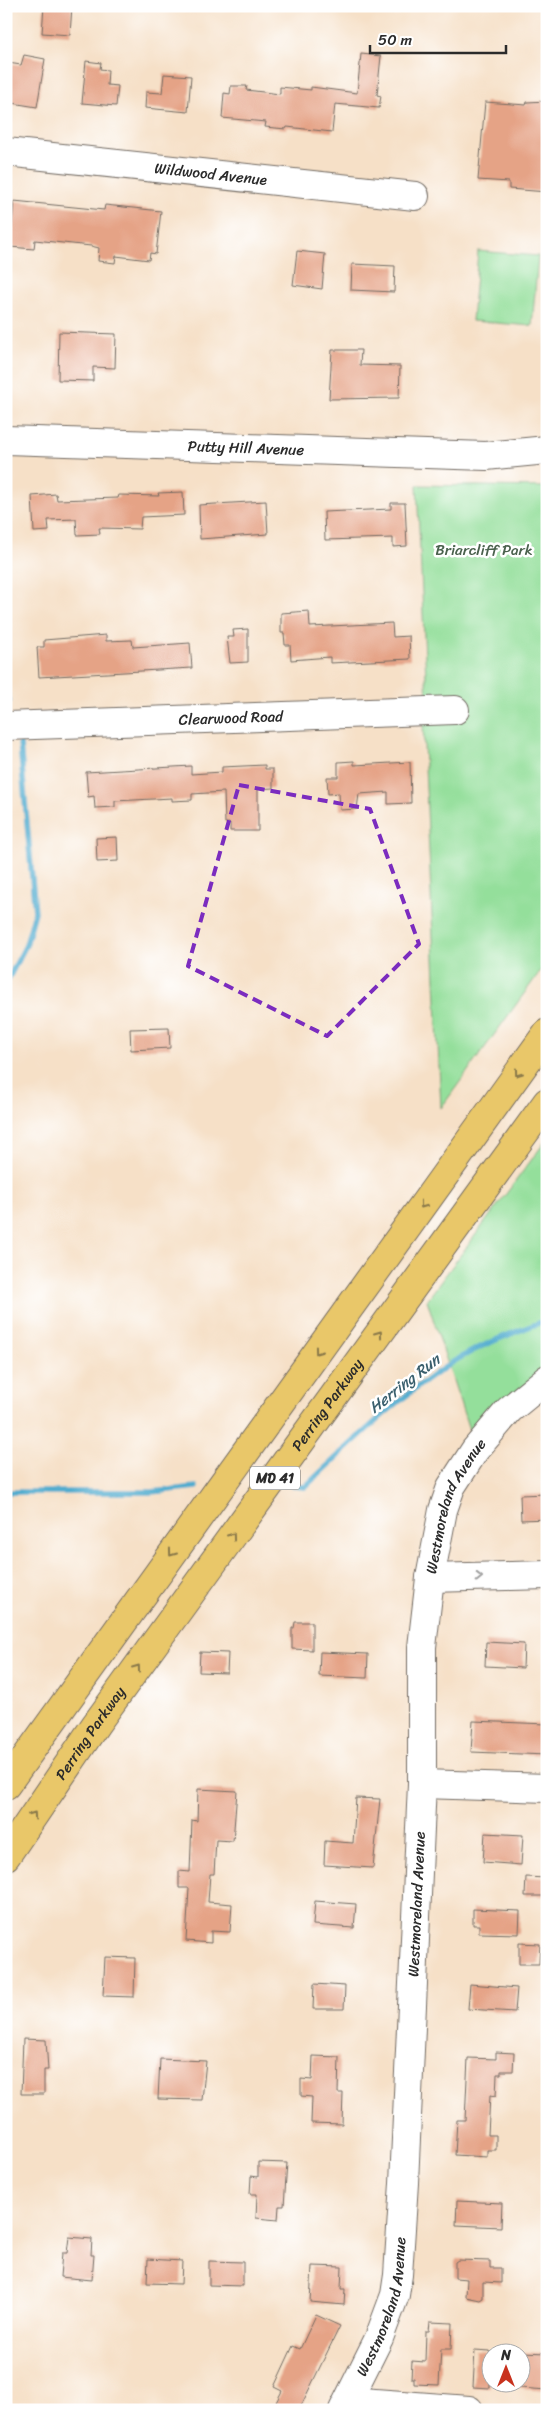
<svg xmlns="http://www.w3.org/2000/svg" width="553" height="2416" font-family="Sriracha,sans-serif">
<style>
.green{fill:#94df9b;stroke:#608563}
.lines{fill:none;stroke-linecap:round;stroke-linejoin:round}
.stream{stroke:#51accf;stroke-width:5.5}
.building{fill:#e5a386}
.minor-casing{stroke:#726a62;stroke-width:30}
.major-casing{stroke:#726a62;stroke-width:30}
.minor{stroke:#fff;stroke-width:28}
.major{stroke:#e9c769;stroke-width:28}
.oneway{stroke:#8a794a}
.oneway2{stroke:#a0a0a0}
.marked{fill:none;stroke:#7b2cbf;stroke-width:4;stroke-dasharray:10 6;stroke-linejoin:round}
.labels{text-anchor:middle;stroke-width:5;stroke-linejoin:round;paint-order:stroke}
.shield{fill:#fff;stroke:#6b6b6b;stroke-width:1}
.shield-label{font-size:14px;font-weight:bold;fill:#2b2b2b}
.street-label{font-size:15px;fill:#2b2b2b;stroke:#fff}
.park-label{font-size:15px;fill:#4a614d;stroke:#fff}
.water-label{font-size:16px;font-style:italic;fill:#3a5f6d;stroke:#fff}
</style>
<rect width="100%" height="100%" fill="#fff"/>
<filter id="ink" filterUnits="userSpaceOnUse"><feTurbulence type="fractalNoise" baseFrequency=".02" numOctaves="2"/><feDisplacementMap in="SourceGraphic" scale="10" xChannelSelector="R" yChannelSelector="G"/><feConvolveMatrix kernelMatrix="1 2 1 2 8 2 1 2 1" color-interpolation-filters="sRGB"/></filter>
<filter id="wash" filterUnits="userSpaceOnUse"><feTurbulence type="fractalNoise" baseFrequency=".0096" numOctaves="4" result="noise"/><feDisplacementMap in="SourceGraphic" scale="20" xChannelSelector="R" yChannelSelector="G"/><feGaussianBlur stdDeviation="1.12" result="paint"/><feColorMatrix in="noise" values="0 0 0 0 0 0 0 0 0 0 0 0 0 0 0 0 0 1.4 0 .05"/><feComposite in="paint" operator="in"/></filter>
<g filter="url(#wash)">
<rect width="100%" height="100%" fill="#f6e0c7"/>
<path class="green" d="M478 251 538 256 532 326 472 321Z
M417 485 547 487V962L441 1108 423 723 428 722Z
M547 1139V1378L472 1439 427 1300Z"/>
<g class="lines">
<path class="stream" d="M6 692 9 701
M6 983 26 945 35 912 20 744
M293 1486 305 1487C352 1443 398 1397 453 1362 482 1344 515 1332 547 1320
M6 1492H152L196 1487"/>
</g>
<g id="blocks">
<path class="building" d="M44 6H72L70 35 42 33Z
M361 54 381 56 377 95 381 96 379 108 335 104 332 132 287 127 286 129 265 127 266 122 222 118 224 93 230 94 231 86H247L246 90 280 94V87L311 90V87L357 93Z
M24 55 45 59 37 107 6 102 8 63 21 65Z
M86 61 101 63 100 69 108 70 107 85 118 86 116 106 82 103Z
M164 74 191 76 188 112 145 108 146 92 162 93Z
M547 101V192L509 189V182L478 180 485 102 526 105 527 102Z
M14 201 104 210 105 205 161 211 156 254 150 253 149 260 116 256 115 263 98 261 99 248 91 246 35 240 34 249 10 247Z
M297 251 325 254 322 289 293 285Z
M352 264 395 266 394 292 351 290Z
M59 332 116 334 115 368 93 367V381L58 380Z
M332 350H361L360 365 400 366 399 398 329 399Z
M183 492 184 515 141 517 140 529 99 528 100 534 77 535 76 519 48 520 49 531 34 532 32 496 56 494 57 500 118 498 119 495 159 496 158 493Z
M266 501 268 534 200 539 199 505Z
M391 503H405L407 546 393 547V538L325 540 324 512 391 509Z
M309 611 310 627 392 623 393 637 409 636 410 659 330 663V657L291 660 290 645H285L284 633H281V613Z
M248 629V662L230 663 227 637H234L233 630Z
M106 635V641L132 640 133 647 190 643 192 668 39 677 37 647H44V640Z
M354 761V765L410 762 411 803 388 804V792L359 794 357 809 340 810 339 793 328 794 327 777H338V762Z
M265 765V769H273V788L258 789V831H230V823H225L224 792 192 794V800L172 801V798L115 801V807L95 808 94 796 88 797 86 772 191 766V774L222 772V767Z
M117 837 118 861 97 862 96 838Z
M169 1028 170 1048 131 1050 130 1029Z
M547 1494V1519L521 1520 520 1495Z
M295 1622H312V1650L292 1649V1628H294Z
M486 1642 524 1644 523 1668 485 1666Z
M200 1652 228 1653 227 1673 199 1672Z
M320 1652 368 1654 367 1678 319 1676Z
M473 1721 547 1724V1755L471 1752Z
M198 1789 237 1791 233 1841 216 1840 214 1874H210L208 1902 232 1904 230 1932 211 1931V1943L186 1941 189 1888H179V1871L190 1872 192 1820 197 1821Z
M356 1798 380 1799 373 1868 324 1865 325 1841 353 1843Z
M485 1833 523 1835 521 1865 483 1862Z
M526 1877 546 1878 545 1896H525Z
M315 1901 356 1904 354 1928 313 1925Z
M473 1909 520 1911 519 1934 479 1933V1925H473Z
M519 1943 540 1944 539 1964H519Z
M105 1957 135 1958 134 1997 103 1996Z
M314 1984 345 1986 344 2009H313Z
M470 1984 517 1988 515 2012 468 2009Z
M23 2039 46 2040 48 2070H44V2094H21Z
M496 2052 514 2053 513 2071H501V2074H497L496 2096 490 2095 488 2135H496V2150H487V2157L455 2155 457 2120H465L468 2058 496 2059Z
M313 2056 339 2057 338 2093H343L342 2124 311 2123 312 2097 301 2096V2079L312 2080Z
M160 2059 206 2061 202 2100 158 2099Z
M258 2162 287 2163 284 2206H279L278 2220 256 2218 257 2194H250L251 2176 258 2177Z
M457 2201 502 2203 501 2227 456 2225Z
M69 2237 92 2239 91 2255H94L92 2280 60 2277 62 2253H67Z
M148 2259 182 2261 181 2284 147 2283Z
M458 2260 490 2261V2268H501V2283L483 2282V2298L480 2300 466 2297 467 2279 455 2278V2262Z
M209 2261 243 2262V2286L209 2285Z
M312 2266 342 2267 341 2289H345L344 2305 310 2302Z
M316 2315 340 2326 299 2410H272L282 2391 274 2387 293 2346 300 2349Z
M430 2322 452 2323 451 2349H441L439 2385 414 2384V2378H411L412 2361 425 2362 426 2331H429Z
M475 2350 490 2351V2388L473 2387Z
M520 2352 547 2353V2390L520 2388Z"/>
</g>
</g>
<g filter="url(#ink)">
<use href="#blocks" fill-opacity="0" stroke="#726a62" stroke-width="1"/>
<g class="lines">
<g class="minor-casing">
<g id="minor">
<path id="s1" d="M6 152 415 196"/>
<path id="s2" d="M6 440 486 456 547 450"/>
<path id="s3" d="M6 726 455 710"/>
<path d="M430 1578 547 1575"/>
<path d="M422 1784 547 1788"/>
<path d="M348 2401 469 2410"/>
<path id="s4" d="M343 2410 379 2338 395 2295 398 2275 404 2183 422 1784V1647L430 1578 443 1510 451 1487 475 1450 509 1410 547 1379"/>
</g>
</g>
<g class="major-casing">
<g id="major">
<path d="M6 1785 547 1033"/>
<path id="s5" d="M6 1856 96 1724 547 1102"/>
</g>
</g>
<use href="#minor" class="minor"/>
<use href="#major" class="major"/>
</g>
<defs><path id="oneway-chevron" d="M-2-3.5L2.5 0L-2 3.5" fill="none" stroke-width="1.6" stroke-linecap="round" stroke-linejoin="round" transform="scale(1.25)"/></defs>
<g class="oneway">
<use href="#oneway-chevron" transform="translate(518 1073) rotate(126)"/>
<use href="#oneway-chevron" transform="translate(423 1205) rotate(126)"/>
<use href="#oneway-chevron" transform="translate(379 1334) rotate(-54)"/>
<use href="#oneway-chevron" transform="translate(318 1351) rotate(126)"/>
<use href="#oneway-chevron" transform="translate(232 1536) rotate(-54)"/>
<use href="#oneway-chevron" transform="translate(172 1553) rotate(126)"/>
<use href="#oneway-chevron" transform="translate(137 1668) rotate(-54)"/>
<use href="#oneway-chevron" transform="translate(33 1815) rotate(-55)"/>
</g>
<use class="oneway2" href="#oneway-chevron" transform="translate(479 1577) rotate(-1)"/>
</g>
<path class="marked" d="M239 785 370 809 419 944 327 1036 188 966Z"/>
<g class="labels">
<rect class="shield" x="250" y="1466.5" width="50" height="23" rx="4"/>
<g class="shield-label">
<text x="275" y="1483">MD 41</text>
</g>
<g class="street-label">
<text dy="5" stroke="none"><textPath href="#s1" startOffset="206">Wildwood Avenue</textPath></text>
<text dy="5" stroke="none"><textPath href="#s2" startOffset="240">Putty Hill Avenue</textPath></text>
<text dy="5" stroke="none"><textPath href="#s3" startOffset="225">Clearwood Road</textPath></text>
<text dy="5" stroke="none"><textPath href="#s5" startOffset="554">Perring Parkway</textPath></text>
<text dy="5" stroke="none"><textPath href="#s4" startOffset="922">Westmoreland Avenue</textPath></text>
<text dy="5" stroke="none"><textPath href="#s5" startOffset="149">Perring Parkway</textPath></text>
<text dy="5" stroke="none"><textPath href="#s4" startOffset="518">Westmoreland Avenue</textPath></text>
<text dy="5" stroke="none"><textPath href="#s4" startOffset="112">Westmoreland Avenue</textPath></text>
</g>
<g class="park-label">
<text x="484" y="555">Briarcliff Park</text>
</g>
<g class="water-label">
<text transform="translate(404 1383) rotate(-38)" y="6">Herring Run</text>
</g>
</g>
<rect width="553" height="2416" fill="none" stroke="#fff" stroke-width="25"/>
<g transform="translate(506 2368)"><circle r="24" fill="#ffffff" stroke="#aaaaaa"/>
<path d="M0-4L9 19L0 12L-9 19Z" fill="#c8321e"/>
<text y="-8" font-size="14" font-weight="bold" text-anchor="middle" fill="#2b2b2b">N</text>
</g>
<path d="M370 45v8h136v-8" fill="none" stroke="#2b2b2b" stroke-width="2.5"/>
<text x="378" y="45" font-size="15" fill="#2b2b2b" stroke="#ffffff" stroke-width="4" paint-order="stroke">50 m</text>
</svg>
